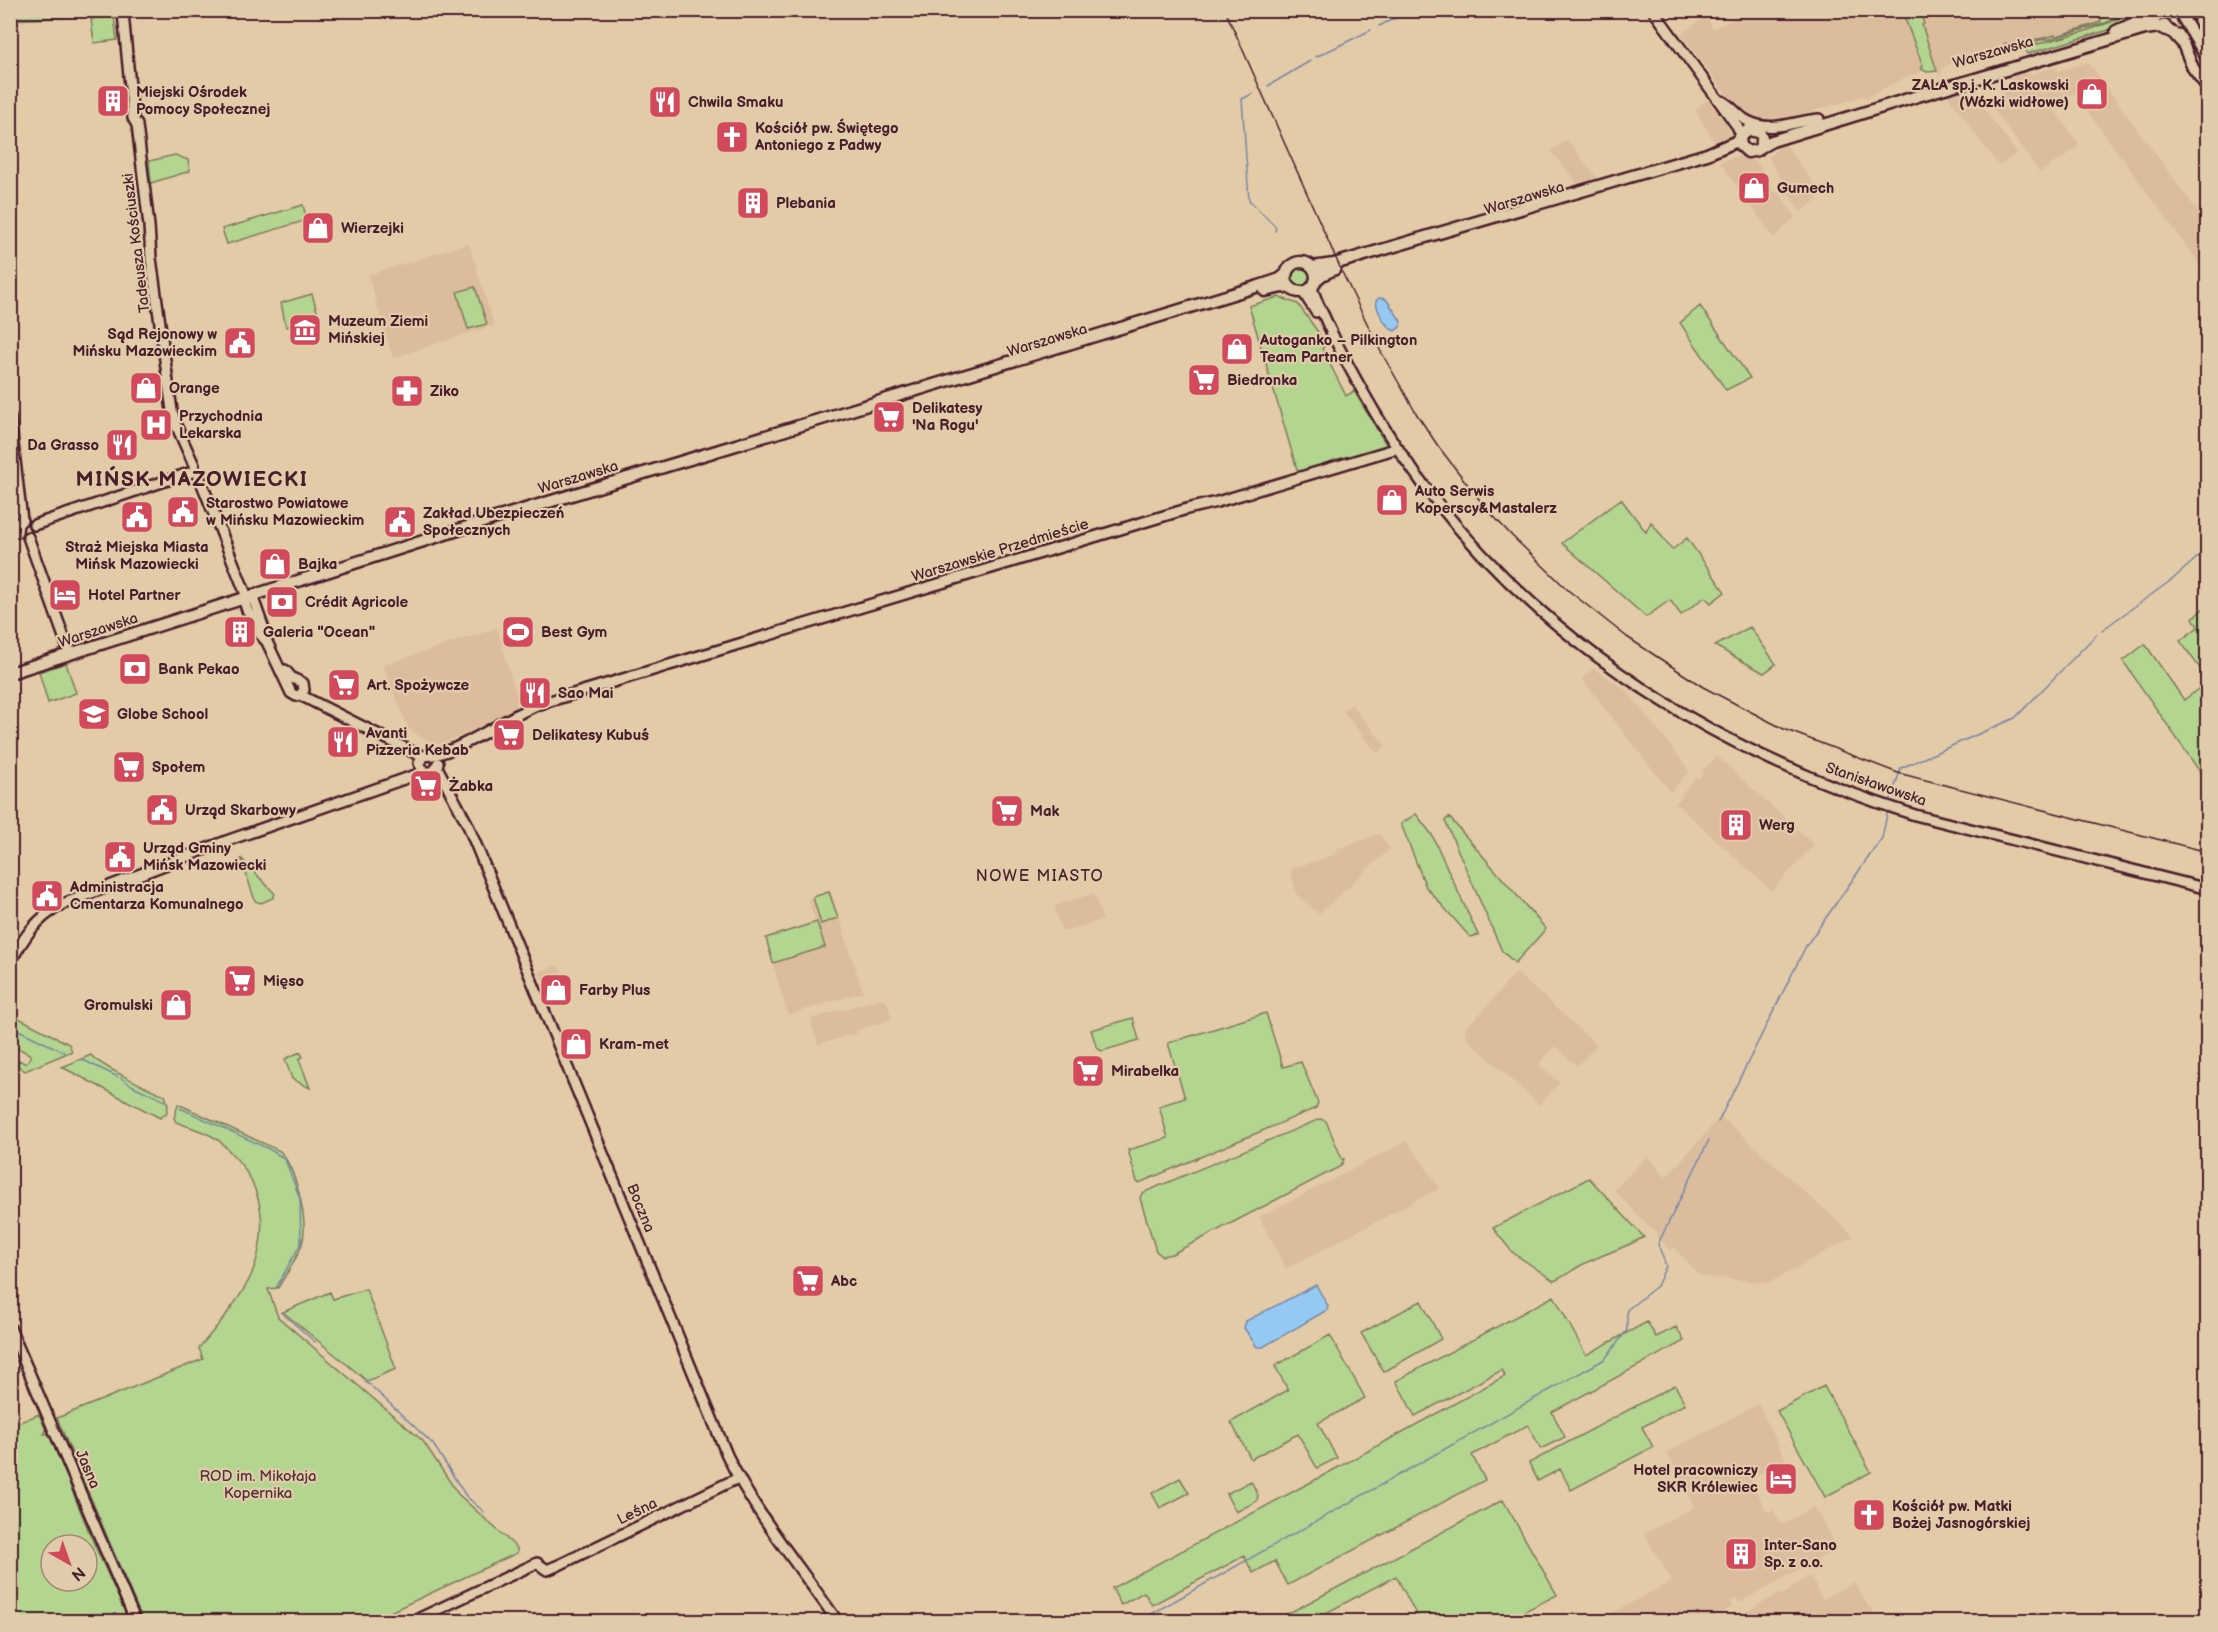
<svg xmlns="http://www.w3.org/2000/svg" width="2218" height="1632" font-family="'Balsamiq Sans',sans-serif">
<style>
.built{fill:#dbbd9d}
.green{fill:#b3d58f;stroke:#7e7a5d;stroke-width:1.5;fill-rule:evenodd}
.water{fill:#95c9f3;stroke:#7785a3;stroke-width:1.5}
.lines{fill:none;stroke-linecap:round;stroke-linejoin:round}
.stream{stroke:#7785a3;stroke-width:1.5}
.secondary-casing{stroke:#4a1f2b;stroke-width:14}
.primary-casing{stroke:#4a1f2b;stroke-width:15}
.secondary{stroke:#e0ccaa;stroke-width:9}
.primary{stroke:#e0ccaa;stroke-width:10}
.rail{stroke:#4a1f2b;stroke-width:1.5}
.primary-bridge-casing{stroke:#4a1f2b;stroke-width:15;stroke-linecap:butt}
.primary-bridge{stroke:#e0ccaa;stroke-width:10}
.labels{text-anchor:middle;stroke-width:4.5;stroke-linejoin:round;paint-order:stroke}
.street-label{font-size:15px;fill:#4a1f2b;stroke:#e0ccaa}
.poi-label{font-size:15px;font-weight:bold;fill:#4a1f2b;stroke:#e0ccaa;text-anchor:start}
.park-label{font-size:15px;fill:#543135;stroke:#e0ccaa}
.neighbourhood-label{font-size:16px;letter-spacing:1.5px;fill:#4a1f2b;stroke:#e0ccaa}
.district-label{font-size:21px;font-weight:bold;letter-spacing:1.5px;fill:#4a1f2b;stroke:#e0ccaa}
</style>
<rect width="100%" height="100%" fill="#e3cba8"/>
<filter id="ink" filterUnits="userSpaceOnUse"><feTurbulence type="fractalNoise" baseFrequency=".0167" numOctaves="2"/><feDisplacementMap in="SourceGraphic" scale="12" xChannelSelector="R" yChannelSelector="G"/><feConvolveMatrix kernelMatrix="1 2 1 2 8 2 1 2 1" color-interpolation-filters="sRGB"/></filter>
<g filter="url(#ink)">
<path class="built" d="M1750 11H1902L1923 66 1920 68 1922 72 1904 78 1866 98 1864 96 1776 122H1768L1754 117 1731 101 1681 34 1706 16 1713 29Z
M1920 11H2126L2101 19 2102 22 2057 36 2054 35 2034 41 2028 39 2007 46 2005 44V46L1991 49 1992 57 1956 67 1953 62 1941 69 1942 74 1938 75 1921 25 1924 24Z
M2088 62 2207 224V274L2074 93 2053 108 2080 146 2040 173 1994 110 2012 75 2026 71 2029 75 2055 67 2058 71Z
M1969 88 2017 153 1999 166 1947 95Z
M1708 99 1729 128 1732 137 1715 143 1695 110Z
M1567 139 1582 159 1598 179 1579 185 1551 151Z
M1785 144 1814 184 1812 186 1819 195 1816 197 1818 199 1801 212 1787 192 1769 158 1777 147Z
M1738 156H1745L1758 164 1768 179 1769 186 1774 192H1778L1794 215V218L1774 238 1720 162Z
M469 243 494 325 393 358 368 275Z
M497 628 518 700 516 706 504 715 464 735 436 745 409 730 383 665Z
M1593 668 1626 690 1687 767 1689 772 1670 792 1582 679Z
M1351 704 1386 746 1377 753 1343 711Z
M1717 756 1814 845 1772 891 1675 803 1682 797 1681 794 1696 777 1699 778 1703 774 1702 771Z
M1380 834 1390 849 1319 914 1296 894 1290 869 1337 854 1336 849Z
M831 891 863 992 788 1015 765 937 815 922 808 898Z
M1094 893 1103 920 1062 932 1054 906Z
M558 965 568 994 551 999 543 979 538 972Z
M1516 972 1597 1045 1577 1066 1555 1046 1539 1064 1560 1083 1539 1105 1468 1040 1465 1034 1466 1026 1481 1013Z
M881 998 887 1002 892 1019 857 1030 858 1033 818 1044 810 1019Z
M1721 1116 1733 1127 1854 1236 1769 1283 1700 1276 1674 1247 1670 1250 1657 1236 1658 1233 1653 1228 1651 1229 1615 1191 1616 1188 1647 1156 1666 1177Z
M1407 1141 1440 1188 1286 1269 1259 1217Z
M1758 1404 1786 1460 1750 1479 1767 1512 1773 1510 1782 1525 1814 1506 1837 1549 1739 1603 1736 1598 1730 1602 1732 1607 1705 1621H1597L1672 1581 1644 1534 1694 1507 1667 1452Z
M1810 1576 1822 1599 1854 1582 1869 1608H1871L1877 1619 1876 1621H1728L1781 1593 1782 1595 1791 1590V1587Z"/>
<path class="green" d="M115 10 116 15 11 20V11Z
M1902 11H1920L1924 24 1922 25 1937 71 1927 72 1921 69 1923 66Z
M2126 11H2139V13L2132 12 2105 23 2050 39 2040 40 2008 52 2004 44 2006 43 2007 45C2024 41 2038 40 2055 35L2057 36 2101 22 2100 19Z
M2133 14H2137L2129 24 2027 54 2026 49 2034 45 2086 31Z
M114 16 117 40 94 43 91 19Z
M175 155 188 160 190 171 151 183 149 161Z
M303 205 307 220 227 244 222 229Z
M1289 277a12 12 0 1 1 24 0a12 12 0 1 1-24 0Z
M475 287 487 324 468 329 457 292Z
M312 294 319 318 286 327 281 303Z
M1279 297 1298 304 1318 332 1325 346 1322 348 1346 396 1354 391 1387 446 1298 473 1249 306Z
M1700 306 1750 378 1726 390 1680 323Z
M1621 499 1646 532 1651 522 1672 550 1687 538 1725 592 1711 603 1705 597 1681 615 1670 600 1646 617 1562 543Z
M2207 605V678L2180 641 2198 627 2193 618Z
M1750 627 1776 664 1764 673 1715 646Z
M2145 644 2184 700 2207 682V782L2123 661Z
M66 663 76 693 48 703 39 672Z
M1416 814 1432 835 1478 935 1470 937 1426 887 1401 824Z
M1449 817 1546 929 1515 963 1502 951 1445 821Z
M241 858 275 894 273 898 261 903 255 901Z
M829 892 838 918 821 924 813 897Z
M817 922 825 947 773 963 766 938Z
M1266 1013 1283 1067 1301 1062 1318 1103 1316 1108 1139 1183 1137 1182 1128 1150 1168 1138 1159 1106 1185 1098 1168 1043Z
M11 1014 69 1044 72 1051 25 1071 17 1065 19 1060 26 1064 31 1055 11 1044Z
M1133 1018 1139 1040 1102 1051 1097 1048 1091 1030Z
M300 1052 303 1057 299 1059 310 1088 292 1079 285 1059Z
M91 1055C98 1065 151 1090 165 1095L168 1105 166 1115H163L160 1118 62 1067Z
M178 1104 280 1151C296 1169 309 1221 302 1244 297 1259 286 1274 278 1288L268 1289 278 1317 423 1441 458 1494 517 1548V1553L371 1621H143L57 1418 203 1359 199 1348C215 1329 243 1296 252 1273 269 1230 264 1187 232 1154 227 1149 221 1141 215 1138 204 1131 189 1127 176 1122L174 1118Z
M1320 1119 1326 1121 1342 1159H1344L1341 1166 1172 1254 1162 1256 1156 1251 1140 1198 1142 1193Z
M1589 1178 1644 1237C1623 1249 1599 1255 1578 1267 1570 1272 1563 1277 1554 1281L1512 1252 1493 1228Z
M366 1289 396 1369 367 1381 283 1312 330 1292 333 1299Z
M1554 1296 1586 1355 1647 1322 1656 1337 1676 1327 1684 1341 1552 1412 1565 1437 1541 1449 1528 1425 1472 1455 1485 1480 1288 1585 1275 1561 1253 1573 1244 1556 1152 1605 1144 1592 1121 1605 1112 1588 1315 1480 1505 1376 1502 1370 1415 1416 1396 1381Z
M1421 1301 1441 1339 1384 1372 1361 1333Z
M1330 1335 1365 1398 1318 1423 1337 1458 1317 1468 1298 1434 1251 1459 1231 1422 1288 1390 1275 1366Z
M1675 1385 1685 1404 1642 1427 1653 1447 1571 1490 1560 1469 1538 1481 1529 1463Z
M1824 1386 1871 1472 1825 1497 1777 1411Z
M39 1414 46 1431 44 1434H49L94 1544 129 1621H20L11 1615V1426ZM51 1545H87V1581H51Z
M1180 1478 1189 1493 1160 1508 1152 1493Z
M1251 1481 1258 1495 1257 1501 1236 1512 1226 1494Z
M1503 1500 1557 1595 1505 1621H1418L1419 1620 1396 1576 1311 1621H1274Z"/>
<path class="water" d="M1379 298 1386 299 1401 321 1400 327 1395 331C1385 327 1377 311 1376 301Z
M1316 1285 1328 1306 1327 1310 1263 1347H1257L1244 1328 1246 1321Z"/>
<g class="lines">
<path class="stream" d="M1379 26 1411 10
M1316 57 1371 30
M1268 86 1310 61
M1252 94 1242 99 1249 200 1276 227 1275 231
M2102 630 2173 579 2208 548
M1890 802 1901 768 2015 718 2097 634
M10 1026 64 1052
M83 1060 118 1077
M121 1078 133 1086 165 1101
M180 1108 269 1149 285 1159 300 1199 301 1243 276 1288
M1718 1122 1806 946 1882 838 1888 810
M281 1312 315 1342
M365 1382 370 1385
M372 1387 433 1444 466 1496 484 1512
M1137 1622 1605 1359 1627 1330V1310L1657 1286 1666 1266 1658 1244 1709 1140"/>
<g class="secondary-casing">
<path id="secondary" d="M1653 10 1714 94 1737 126 1741 135
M123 13 133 118 137 125 149 226 151 258 172 411 176 425 194 465
M1722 101C1730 105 1736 113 1744 119 1770 135 1792 121 1819 119
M1312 286C1314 297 1319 306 1324 316 1335 342 1349 367 1363 392 1483 606 1684 743 1915 815L2208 889
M1303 292 1316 312
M10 418 22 520
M198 474 247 597
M34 525 192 472
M17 532 18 524 22 520
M28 537 70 654
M247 597 245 604 247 610 258 632 267 642 291 693 296 696 300 695 419 755C447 763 509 714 540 704L1187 509 1217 502 1398 448
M247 597 254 601 264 629V637
M285 670 292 678 303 683 304 690 300 695
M424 756 419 763 424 772H433L437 767 438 763
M437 767 467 823 727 1455C755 1514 800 1567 838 1622
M10 963C24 937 36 918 63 904L229 840 424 772
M10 1328 136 1622
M411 1622 537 1563 547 1570 559 1565 738 1478"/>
</g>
<g class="primary-casing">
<path id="primary" d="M2141 25 2153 20 2161 13
M2164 25C2174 39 2189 38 2199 25L2201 10
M2116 31 2134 23 2144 10
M2175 35 2183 44 2193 68 2208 88
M1761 147 1772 141 1921 95 2145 29 2159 27 2167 30
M1286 277a15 15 0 1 1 30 0a15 15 0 1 1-30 0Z
M1312 267 1334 264 1707 154 1735 142 1748 130 1759 132C1764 138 1763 144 1758 150L1748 152 1741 146 1740 139
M1315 281 1322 275 1335 269
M1265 291 1282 287 1291 288
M10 673 486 521 1259 286 1280 279 1286 274"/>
</g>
<use href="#secondary" class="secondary"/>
<use href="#primary" class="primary"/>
<path class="rail" d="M1225 10 1343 274 1380 350 1416 413 1438 446 1485 507 1512 536 1569 591 1627 637 1703 687 1784 729 1898 773 2208 852"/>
<g class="primary-bridge-casing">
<path id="primary-bridge" d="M2178 10 2206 56"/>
</g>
<use href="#primary-bridge" class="primary-bridge"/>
</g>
</g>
<defs>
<g id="shop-square" transform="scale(1.725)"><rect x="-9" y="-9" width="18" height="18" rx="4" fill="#d1495b" stroke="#e0ccaa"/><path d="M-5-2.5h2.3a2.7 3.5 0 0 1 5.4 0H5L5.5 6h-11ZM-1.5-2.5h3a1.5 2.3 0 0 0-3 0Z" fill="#fff"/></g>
<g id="building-square" transform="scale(1.725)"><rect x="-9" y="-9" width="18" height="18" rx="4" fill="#d1495b" stroke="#e0ccaa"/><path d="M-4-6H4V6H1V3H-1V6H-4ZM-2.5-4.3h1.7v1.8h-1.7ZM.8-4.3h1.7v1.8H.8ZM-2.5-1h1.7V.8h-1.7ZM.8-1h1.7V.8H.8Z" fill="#fff"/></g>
<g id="restaurant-square" transform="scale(1.725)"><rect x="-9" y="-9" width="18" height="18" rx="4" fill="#d1495b" stroke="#e0ccaa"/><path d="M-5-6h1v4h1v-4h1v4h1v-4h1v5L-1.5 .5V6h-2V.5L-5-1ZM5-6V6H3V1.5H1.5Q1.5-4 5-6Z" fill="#fff"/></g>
<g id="church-square" transform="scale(1.725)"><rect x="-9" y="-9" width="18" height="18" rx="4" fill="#d1495b" stroke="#e0ccaa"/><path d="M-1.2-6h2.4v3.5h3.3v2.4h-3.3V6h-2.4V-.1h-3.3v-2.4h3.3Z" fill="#fff"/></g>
<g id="museum-square" transform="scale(1.725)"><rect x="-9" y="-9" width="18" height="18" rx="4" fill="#d1495b" stroke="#e0ccaa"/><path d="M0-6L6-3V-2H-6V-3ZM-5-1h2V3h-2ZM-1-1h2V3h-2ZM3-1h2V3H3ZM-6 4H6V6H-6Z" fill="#fff"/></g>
<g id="civic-square" transform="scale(1.725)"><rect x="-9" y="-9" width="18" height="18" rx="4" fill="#d1495b" stroke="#e0ccaa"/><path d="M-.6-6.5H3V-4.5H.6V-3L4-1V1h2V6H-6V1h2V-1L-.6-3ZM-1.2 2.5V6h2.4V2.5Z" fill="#fff"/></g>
<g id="supermarket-square" transform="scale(1.725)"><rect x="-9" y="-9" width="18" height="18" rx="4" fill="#d1495b" stroke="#e0ccaa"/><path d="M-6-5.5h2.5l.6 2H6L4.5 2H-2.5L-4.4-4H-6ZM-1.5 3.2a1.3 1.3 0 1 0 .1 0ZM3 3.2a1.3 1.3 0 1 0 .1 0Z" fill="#fff"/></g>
<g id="pharmacy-square" transform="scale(1.725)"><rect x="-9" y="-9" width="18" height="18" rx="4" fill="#d1495b" stroke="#e0ccaa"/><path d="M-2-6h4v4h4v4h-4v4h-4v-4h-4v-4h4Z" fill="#fff"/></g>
<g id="hospital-square" transform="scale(1.725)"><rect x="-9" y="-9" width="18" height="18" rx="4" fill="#d1495b" stroke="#e0ccaa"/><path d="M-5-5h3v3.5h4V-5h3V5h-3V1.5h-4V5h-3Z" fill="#fff"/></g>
<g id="hotel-square" transform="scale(1.725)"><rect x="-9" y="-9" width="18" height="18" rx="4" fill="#d1495b" stroke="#e0ccaa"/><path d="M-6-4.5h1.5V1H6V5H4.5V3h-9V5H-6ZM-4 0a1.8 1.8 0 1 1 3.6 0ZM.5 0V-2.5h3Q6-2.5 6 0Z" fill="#fff"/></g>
<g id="bank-square" transform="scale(1.725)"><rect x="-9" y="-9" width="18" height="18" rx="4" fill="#d1495b" stroke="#e0ccaa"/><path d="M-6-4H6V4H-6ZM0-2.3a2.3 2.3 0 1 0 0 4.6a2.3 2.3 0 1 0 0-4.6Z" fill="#fff"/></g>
<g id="stadium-square" transform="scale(1.725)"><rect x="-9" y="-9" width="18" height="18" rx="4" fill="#d1495b" stroke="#e0ccaa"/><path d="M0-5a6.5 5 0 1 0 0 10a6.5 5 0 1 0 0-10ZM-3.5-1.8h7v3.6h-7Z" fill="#fff"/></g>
<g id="school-square" transform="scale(1.725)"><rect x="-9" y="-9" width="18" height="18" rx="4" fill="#d1495b" stroke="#e0ccaa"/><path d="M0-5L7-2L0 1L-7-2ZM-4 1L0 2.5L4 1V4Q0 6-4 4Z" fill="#fff"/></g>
</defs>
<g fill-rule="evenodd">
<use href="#shop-square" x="2092" y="94"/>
<use href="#building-square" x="113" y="101"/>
<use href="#restaurant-square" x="665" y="102"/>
<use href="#church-square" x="732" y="137"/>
<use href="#shop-square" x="1754" y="188"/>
<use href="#building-square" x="753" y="203"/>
<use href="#shop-square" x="318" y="228"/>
<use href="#museum-square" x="305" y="330"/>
<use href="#civic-square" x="240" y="343"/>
<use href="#shop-square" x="1237" y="349"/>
<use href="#supermarket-square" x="1204" y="380"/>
<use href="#shop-square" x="146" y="388"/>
<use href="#pharmacy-square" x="407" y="391"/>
<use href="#supermarket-square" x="889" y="417"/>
<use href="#hospital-square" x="156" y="425"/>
<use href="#restaurant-square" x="122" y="445"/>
<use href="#shop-square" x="1392" y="500"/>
<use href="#civic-square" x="183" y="512"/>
<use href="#civic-square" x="137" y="517"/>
<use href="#civic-square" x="400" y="522"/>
<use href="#shop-square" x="275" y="564"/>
<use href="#hotel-square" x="65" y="595"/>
<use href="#bank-square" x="282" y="602"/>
<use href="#building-square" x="240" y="632"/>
<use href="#stadium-square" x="518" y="632"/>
<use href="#bank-square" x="135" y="669"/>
<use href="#supermarket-square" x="344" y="685"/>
<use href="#restaurant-square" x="535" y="693"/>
<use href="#school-square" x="94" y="714"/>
<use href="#supermarket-square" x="509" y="735"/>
<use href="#restaurant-square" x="343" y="742"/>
<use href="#supermarket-square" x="129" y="767"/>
<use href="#supermarket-square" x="426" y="786"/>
<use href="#civic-square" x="162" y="810"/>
<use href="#supermarket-square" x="1007" y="811"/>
<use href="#building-square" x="1736" y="825"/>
<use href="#civic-square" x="120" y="857"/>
<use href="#civic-square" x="47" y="896"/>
<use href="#supermarket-square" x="240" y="981"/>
<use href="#shop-square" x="556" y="990"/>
<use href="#shop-square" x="176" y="1005"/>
<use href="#shop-square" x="576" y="1044"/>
<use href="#supermarket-square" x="1088" y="1071"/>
<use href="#supermarket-square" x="808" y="1281"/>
<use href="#hotel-square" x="1781" y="1479"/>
<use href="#church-square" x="1869" y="1515"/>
<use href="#building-square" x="1741" y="1554"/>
</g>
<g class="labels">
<g class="street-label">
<text transform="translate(1993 52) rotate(-16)" y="5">Warszawska</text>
<text transform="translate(1524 198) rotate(-17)" y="5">Warszawska</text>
<text transform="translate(136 243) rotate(-97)" y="5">Tadeusza Kościuszki</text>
<text transform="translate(1047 340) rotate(-17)" y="5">Warszawska</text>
<text transform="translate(578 477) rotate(-17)" y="5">Warszawska</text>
<text transform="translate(1000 550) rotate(-17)" y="5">Warszawskie Przedmieście</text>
<text transform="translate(98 630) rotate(-18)" y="5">Warszawska</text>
<text transform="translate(1876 784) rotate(19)" y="5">Stanisławowska</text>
<text transform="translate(641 1208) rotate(68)" y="5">Boczna</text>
<text transform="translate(88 1469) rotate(67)" y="5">Jasna</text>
<text transform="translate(637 1511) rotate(-26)" y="5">Leśna</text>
</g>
<g class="poi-label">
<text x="2069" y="90" text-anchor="end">ZALA sp.j. K. Laskowski<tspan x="2069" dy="17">(Wózki widłowe)</tspan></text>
<text x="136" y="97">Miejski Ośrodek<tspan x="136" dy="17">Pomocy Społecznej</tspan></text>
<text x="688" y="107">Chwila Smaku</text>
<text x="755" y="133">Kościół pw. Świętego<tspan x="755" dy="17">Antoniego z Padwy</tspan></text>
<text x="1777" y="193">Gumech</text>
<text x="776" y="208">Plebania</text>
<text x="341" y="233">Wierzejki</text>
<text x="328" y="326">Muzeum Ziemi<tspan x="328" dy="17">Mińskiej</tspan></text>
<text x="217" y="339" text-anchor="end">Sąd Rejonowy w<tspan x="217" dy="17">Mińsku Mazowieckim</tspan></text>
<text x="1260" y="345">Autoganko – Pilkington<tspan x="1260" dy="17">Team Partner</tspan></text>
<text x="1227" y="385">Biedronka</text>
<text x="169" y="393">Orange</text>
<text x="430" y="396">Ziko</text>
<text x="912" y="413">Delikatesy<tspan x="912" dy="17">'Na Rogu'</tspan></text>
<text x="179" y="421">Przychodnia<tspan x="179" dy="17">Lekarska</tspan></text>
<text x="99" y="450" text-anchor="end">Da Grasso</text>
<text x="1415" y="496">Auto Serwis<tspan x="1415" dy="17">Koperscy&amp;Mastalerz</tspan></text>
<text x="206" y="508">Starostwo Powiatowe<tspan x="206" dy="17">w Mińsku Mazowieckim</tspan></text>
<text x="423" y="518">Zakład Ubezpieczeń<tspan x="423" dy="17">Społecznych</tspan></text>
<text x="137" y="552" text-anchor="middle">Straż Miejska Miasta<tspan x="137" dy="17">Mińsk Mazowiecki</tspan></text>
<text x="298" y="569">Bajka</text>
<text x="88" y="600">Hotel Partner</text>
<text x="305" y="607">Crédit Agricole</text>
<text x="263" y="637">Galeria "Ocean"</text>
<text x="541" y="637">Best Gym</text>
<text x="158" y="674">Bank Pekao</text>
<text x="367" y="690">Art. Spożywcze</text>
<text x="558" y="698">Sao Mai</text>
<text x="117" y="719">Globe School</text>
<text x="366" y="738">Avanti<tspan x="366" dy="17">Pizzeria Kebab</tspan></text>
<text x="532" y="740">Delikatesy Kubuś</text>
<text x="152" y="772">Społem</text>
<text x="449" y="791">Żabka</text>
<text x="185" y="815">Urząd Skarbowy</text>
<text x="1030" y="816">Mak</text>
<text x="1759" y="830">Werg</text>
<text x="143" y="853">Urząd Gminy<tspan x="143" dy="17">Mińsk Mazowiecki</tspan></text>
<text x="70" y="892">Administracja<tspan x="70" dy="17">Cmentarza Komunalnego</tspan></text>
<text x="263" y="986">Mięso</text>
<text x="579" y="995">Farby Plus</text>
<text x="153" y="1010" text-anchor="end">Gromulski</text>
<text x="599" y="1049">Kram-met</text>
<text x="1111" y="1076">Mirabelka</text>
<text x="831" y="1286">Abc</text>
<text x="1758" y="1475" text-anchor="end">Hotel pracowniczy<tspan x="1758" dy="17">SKR Królewiec</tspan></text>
<text x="1892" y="1511">Kościół pw. Matki<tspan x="1892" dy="17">Bożej Jasnogórskiej</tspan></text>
<text x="1764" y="1550">Inter-Sano<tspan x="1764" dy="17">Sp. z o.o.</tspan></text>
</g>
<g class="park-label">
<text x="258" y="1481">ROD im. Mikołaja<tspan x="258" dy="17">Kopernika</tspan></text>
</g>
<g class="neighbourhood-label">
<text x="1040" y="881">NOWE MIASTO</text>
</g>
<g class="district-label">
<text x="192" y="486">MIŃSK MAZOWIECKI</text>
</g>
</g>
<rect width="2218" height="1632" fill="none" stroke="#e0ccaa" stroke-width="36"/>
<rect x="18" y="18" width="2182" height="1596" fill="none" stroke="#4a1f2b" stroke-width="2" filter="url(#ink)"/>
<g transform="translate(69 1563) rotate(140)"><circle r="28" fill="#e0ccaa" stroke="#a48777" stroke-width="1.5"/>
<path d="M0-4.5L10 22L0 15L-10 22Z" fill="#d1495b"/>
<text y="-9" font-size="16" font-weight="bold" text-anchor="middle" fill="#4a1f2b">N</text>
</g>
</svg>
